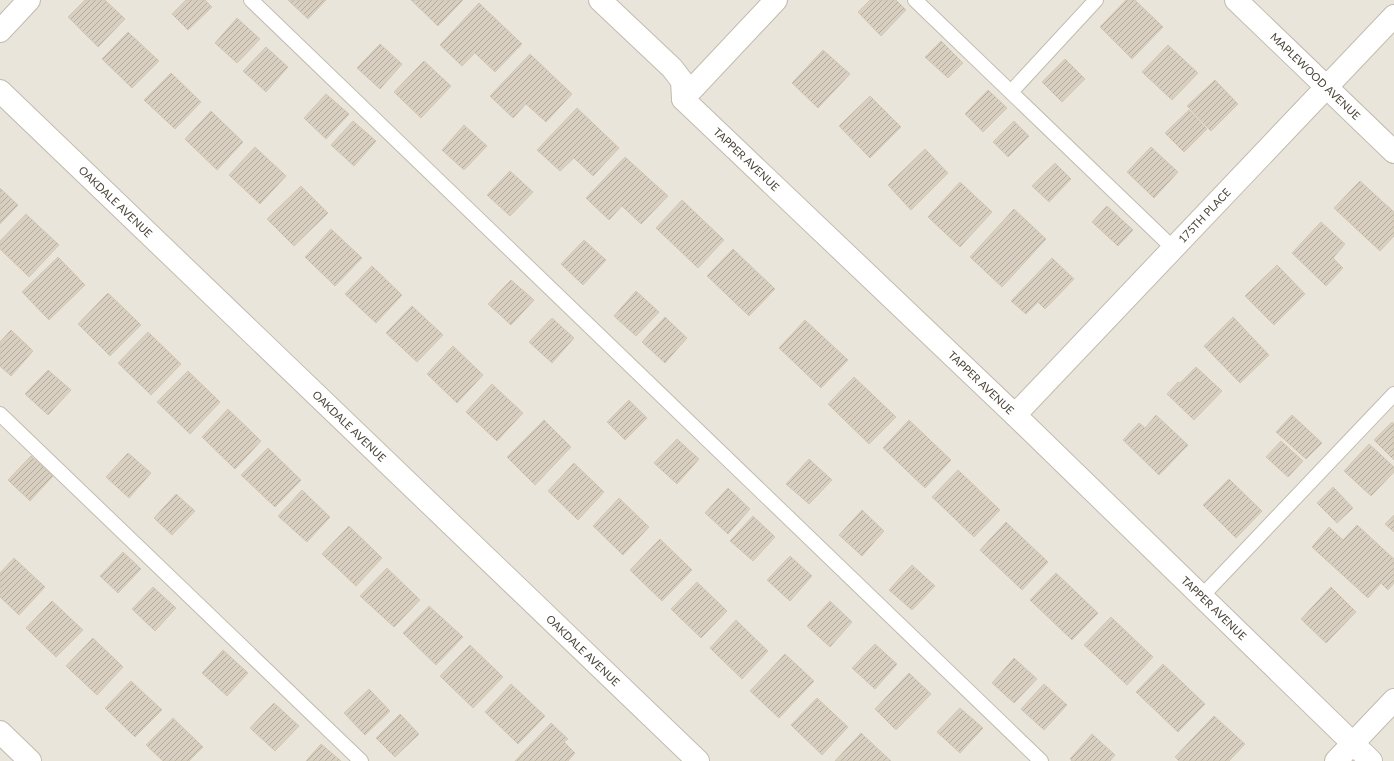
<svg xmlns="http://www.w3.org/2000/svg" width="1394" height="761" font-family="Lato,sans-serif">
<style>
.residential{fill:#eae5da}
.building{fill:url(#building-hatch);stroke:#d3c7b4}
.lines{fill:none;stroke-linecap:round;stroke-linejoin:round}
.service-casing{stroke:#c2bbae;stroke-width:16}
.minor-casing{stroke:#c2bbae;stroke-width:24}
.tertiary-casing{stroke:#c2bbae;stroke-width:24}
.service{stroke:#fff;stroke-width:14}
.minor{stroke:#fff;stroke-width:22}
.tertiary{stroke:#fff;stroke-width:22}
.labels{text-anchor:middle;stroke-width:3;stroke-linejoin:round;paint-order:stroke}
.street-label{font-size:11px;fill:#4b4439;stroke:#fff}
</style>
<defs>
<pattern id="building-hatch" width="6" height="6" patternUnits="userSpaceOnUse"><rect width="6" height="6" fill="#d8cfc1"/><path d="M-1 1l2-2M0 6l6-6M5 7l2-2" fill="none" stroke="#b1aa9e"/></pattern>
</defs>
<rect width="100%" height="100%" fill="#f6f3ec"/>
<path class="residential" d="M0 0H1394V761H0Z"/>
<path class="building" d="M85 0H105L125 19 98 47 68 17Z
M186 0H205L212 7 188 30 172 14Z
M288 0H326L308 19Z
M411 0H463L438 26Z
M870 0H896L906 10 881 36 858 12Z
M1126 0H1135L1163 27 1132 59 1100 27Z
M479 3 522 44 495 72 475 53 462 66 440 45Z
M237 18 260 39 237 63 215 43Z
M128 32 159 61 132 88 102 59Z
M941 41 963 63 948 78 925 57Z
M380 44 402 64 380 89 357 68Z
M1168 45 1198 73 1172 100 1142 72Z
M266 47 288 67 266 92 243 71Z
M823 50 850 74 818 108 792 83Z
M530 54 572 94 546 122 526 104 513 118 490 96Z
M1065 59 1085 79 1062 102 1042 82Z
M424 61 451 86 421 118 394 92Z
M171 73 201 102 175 129 144 100Z
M1215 80 1238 104 1211 131 1187 106Z
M988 90 1007 108 983 132 965 114Z
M326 94 349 114 326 139 304 118Z
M870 96 901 127 870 158 839 126Z
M577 108 619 148 593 176 574 158 560 171 537 150Z
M1189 110 1207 129 1184 152 1165 133Z
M211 111 243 142 217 170 185 139Z
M353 121 376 141 354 166 331 145Z
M1014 121 1029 136 1008 157 993 142Z
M464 125 487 146 464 170 442 150Z
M255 147 286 176 260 204 229 175Z
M1151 147 1178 172 1154 198 1127 172Z
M925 149 948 173 911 210 888 185Z
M625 157 668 196 641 224 622 206 609 220 586 198Z
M1055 163 1071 179 1049 202 1032 186Z
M510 171 533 192 510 216 487 195Z
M1360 181 1394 212V236L1380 251 1334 208Z
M960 182 992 212 960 247 928 217Z
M301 186 328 213 294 246 267 219Z
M0 188 18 205 0 224Z
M682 200 724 240 698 268 656 228Z
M1107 206 1133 230 1118 246 1092 222Z
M1014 209 1046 239 1002 287 970 257Z
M26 214 59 245 29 277 0 249V241Z
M1321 222 1345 244 1333 258 1343 268 1326 286 1292 253Z
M331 229 362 258 335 286 305 257Z
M584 240 606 260 583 285 561 264Z
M733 249 775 289 749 316 707 276Z
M58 257 85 285 49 320 22 292Z
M1052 258 1074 279 1045 309 1038 302 1026 314 1011 301Z
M1277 265 1305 294 1274 325 1245 296Z
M372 266 402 295 376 323 345 294Z
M511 280 534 300 511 325 488 304Z
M636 291 659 312 636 336 614 316Z
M108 293 141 325 110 356 78 324Z
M412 306 443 335 417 362 386 333Z
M665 317 687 338 665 363 642 342Z
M1233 317 1269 355 1240 383 1204 346Z
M552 318 574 338 552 363 529 342Z
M805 320 848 360 821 388 779 348Z
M11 330 33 351 11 376 0 366V342Z
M148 332 181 364 151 395 118 363Z
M453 346 483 375 457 403 427 374Z
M1196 367 1222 391 1194 420 1167 394 1178 382 1180 383Z
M48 370 71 390 48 415 25 394Z
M188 371 220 402 190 434 157 402Z
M854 377 896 417 869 444 828 404Z
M492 384 523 413 497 441 466 412Z
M629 400 647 418 625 440 607 422Z
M228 409 261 441 235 469 202 437Z
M1156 415 1188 445 1159 475 1123 440 1139 423 1145 428Z
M1292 415 1322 443 1306 459 1276 432Z
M544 420 571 447 535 485 507 457Z
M909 420 951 460 925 488 883 448Z
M1392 422 1394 424V460L1374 440Z
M677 439 699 459 677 484 654 463Z
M1281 441 1303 461 1288 477 1266 457Z
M1369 444 1394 467V472L1371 496 1344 471Z
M268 448 301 480 275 507 241 475Z
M128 453 151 473 129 498 106 477Z
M31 456 53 476 30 501 8 480Z
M809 459 832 480 809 504 786 484Z
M574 463 604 492 578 520 548 491Z
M958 470 1000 510 974 537 932 497Z
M1229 479 1262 511 1236 538 1203 505Z
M1333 487 1353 508 1337 523 1317 503Z
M728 488 750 509 728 534 705 513Z
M302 490 330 517 307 542 278 516Z
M176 494 195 511 172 535 154 518Z
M619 498 649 527 623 555 593 526Z
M862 510 884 531 862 556 839 535Z
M1394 515V532L1385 524Z
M753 516 775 537 753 561 730 541Z
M1006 522 1048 562 1022 590 980 550Z
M1357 525 1394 559V583L1388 590 1381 583 1368 598 1312 547 1329 527 1343 540Z
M349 526 382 558 356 586 322 554Z
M660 539 692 570 662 601 630 570Z
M123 552 141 569 118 593 100 576Z
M790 556 812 576 790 601 767 580Z
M14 558 45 587 19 615 0 597V573Z
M912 565 935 586 912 610 889 590Z
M387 568 420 600 394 627 360 596Z
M1056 573 1098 613 1072 640 1030 600Z
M697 582 727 611 701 638 671 609Z
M153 587 176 608 155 631 132 609Z
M1331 587 1356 612 1326 643 1301 619Z
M52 601 83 630 56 657 26 628Z
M830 601 852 622 830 647 807 626Z
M429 606 463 637 436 665 403 633Z
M1111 617 1153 657 1127 685 1084 645Z
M736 620 768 651 742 679 710 648Z
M93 638 123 667 97 695 66 666Z
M875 644 897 664 875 689 852 668Z
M470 645 503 677 473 708 440 676Z
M223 650 248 673 227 696 202 673Z
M785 654 814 681 779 718 750 691Z
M1014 658 1037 679 1014 703 992 683Z
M1163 664 1205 704 1178 732 1136 692Z
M909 673 931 694 896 730 875 709Z
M131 681 162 710 135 737 105 708Z
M511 684 545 716 518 744 485 712Z
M1044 684 1067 705 1044 730 1021 709Z
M369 689 390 711 365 735 344 713Z
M817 698 848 727 822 755 791 725Z
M274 703 299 726 275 751 250 728Z
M960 708 983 728 960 753 937 732Z
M400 714 419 734 395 757 376 738Z
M1214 716 1245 744 1229 761H1179L1175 757Z
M173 718 203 747 189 761H163L146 745Z
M551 723 568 739 564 742 575 753 568 761H515Z
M861 733 891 761H835Z
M1092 734 1115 755 1110 761H1072L1070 759Z
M321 744 341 761H306Z"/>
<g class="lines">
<g class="service-casing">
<path id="service" d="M251 0 1041 761
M915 0 1174 249
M1011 92 1096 0
M0 414 361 761
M1202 596 1394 394"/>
</g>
<g class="minor-casing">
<g id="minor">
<path id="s1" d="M600 0 672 68 682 81 683 99 1015 415 1371 761"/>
<path id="s2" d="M1236 0 1394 152"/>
<path d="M0 31 29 0"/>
<path id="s3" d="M0 91 698 761"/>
<path d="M683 99 776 0"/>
<path id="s4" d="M1015 415 1394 16"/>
<path d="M0 732 30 761"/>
</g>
</g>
<g class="tertiary-casing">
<path id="tertiary" d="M1336 761 1394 700"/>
</g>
<use href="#service" class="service"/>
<use href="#minor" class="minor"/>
<use href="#tertiary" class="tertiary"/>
</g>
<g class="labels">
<g class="street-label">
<text dy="4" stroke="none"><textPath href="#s2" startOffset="110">MAPLEWOOD AVENUE</textPath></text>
<text dy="4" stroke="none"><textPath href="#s1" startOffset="221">TAPPER AVENUE</textPath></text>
<text dy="4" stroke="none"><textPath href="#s3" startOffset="160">OAKDALE AVENUE</textPath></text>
<text dy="4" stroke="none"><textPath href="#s4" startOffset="275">175TH PLACE</textPath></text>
<text dy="4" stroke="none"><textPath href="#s1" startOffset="545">TAPPER AVENUE</textPath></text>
<text dy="4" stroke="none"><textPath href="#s3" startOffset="484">OAKDALE AVENUE</textPath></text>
<text dy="4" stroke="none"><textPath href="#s1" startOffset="869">TAPPER AVENUE</textPath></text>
<text dy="4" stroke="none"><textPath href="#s3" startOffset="808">OAKDALE AVENUE</textPath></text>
</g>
</g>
</svg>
